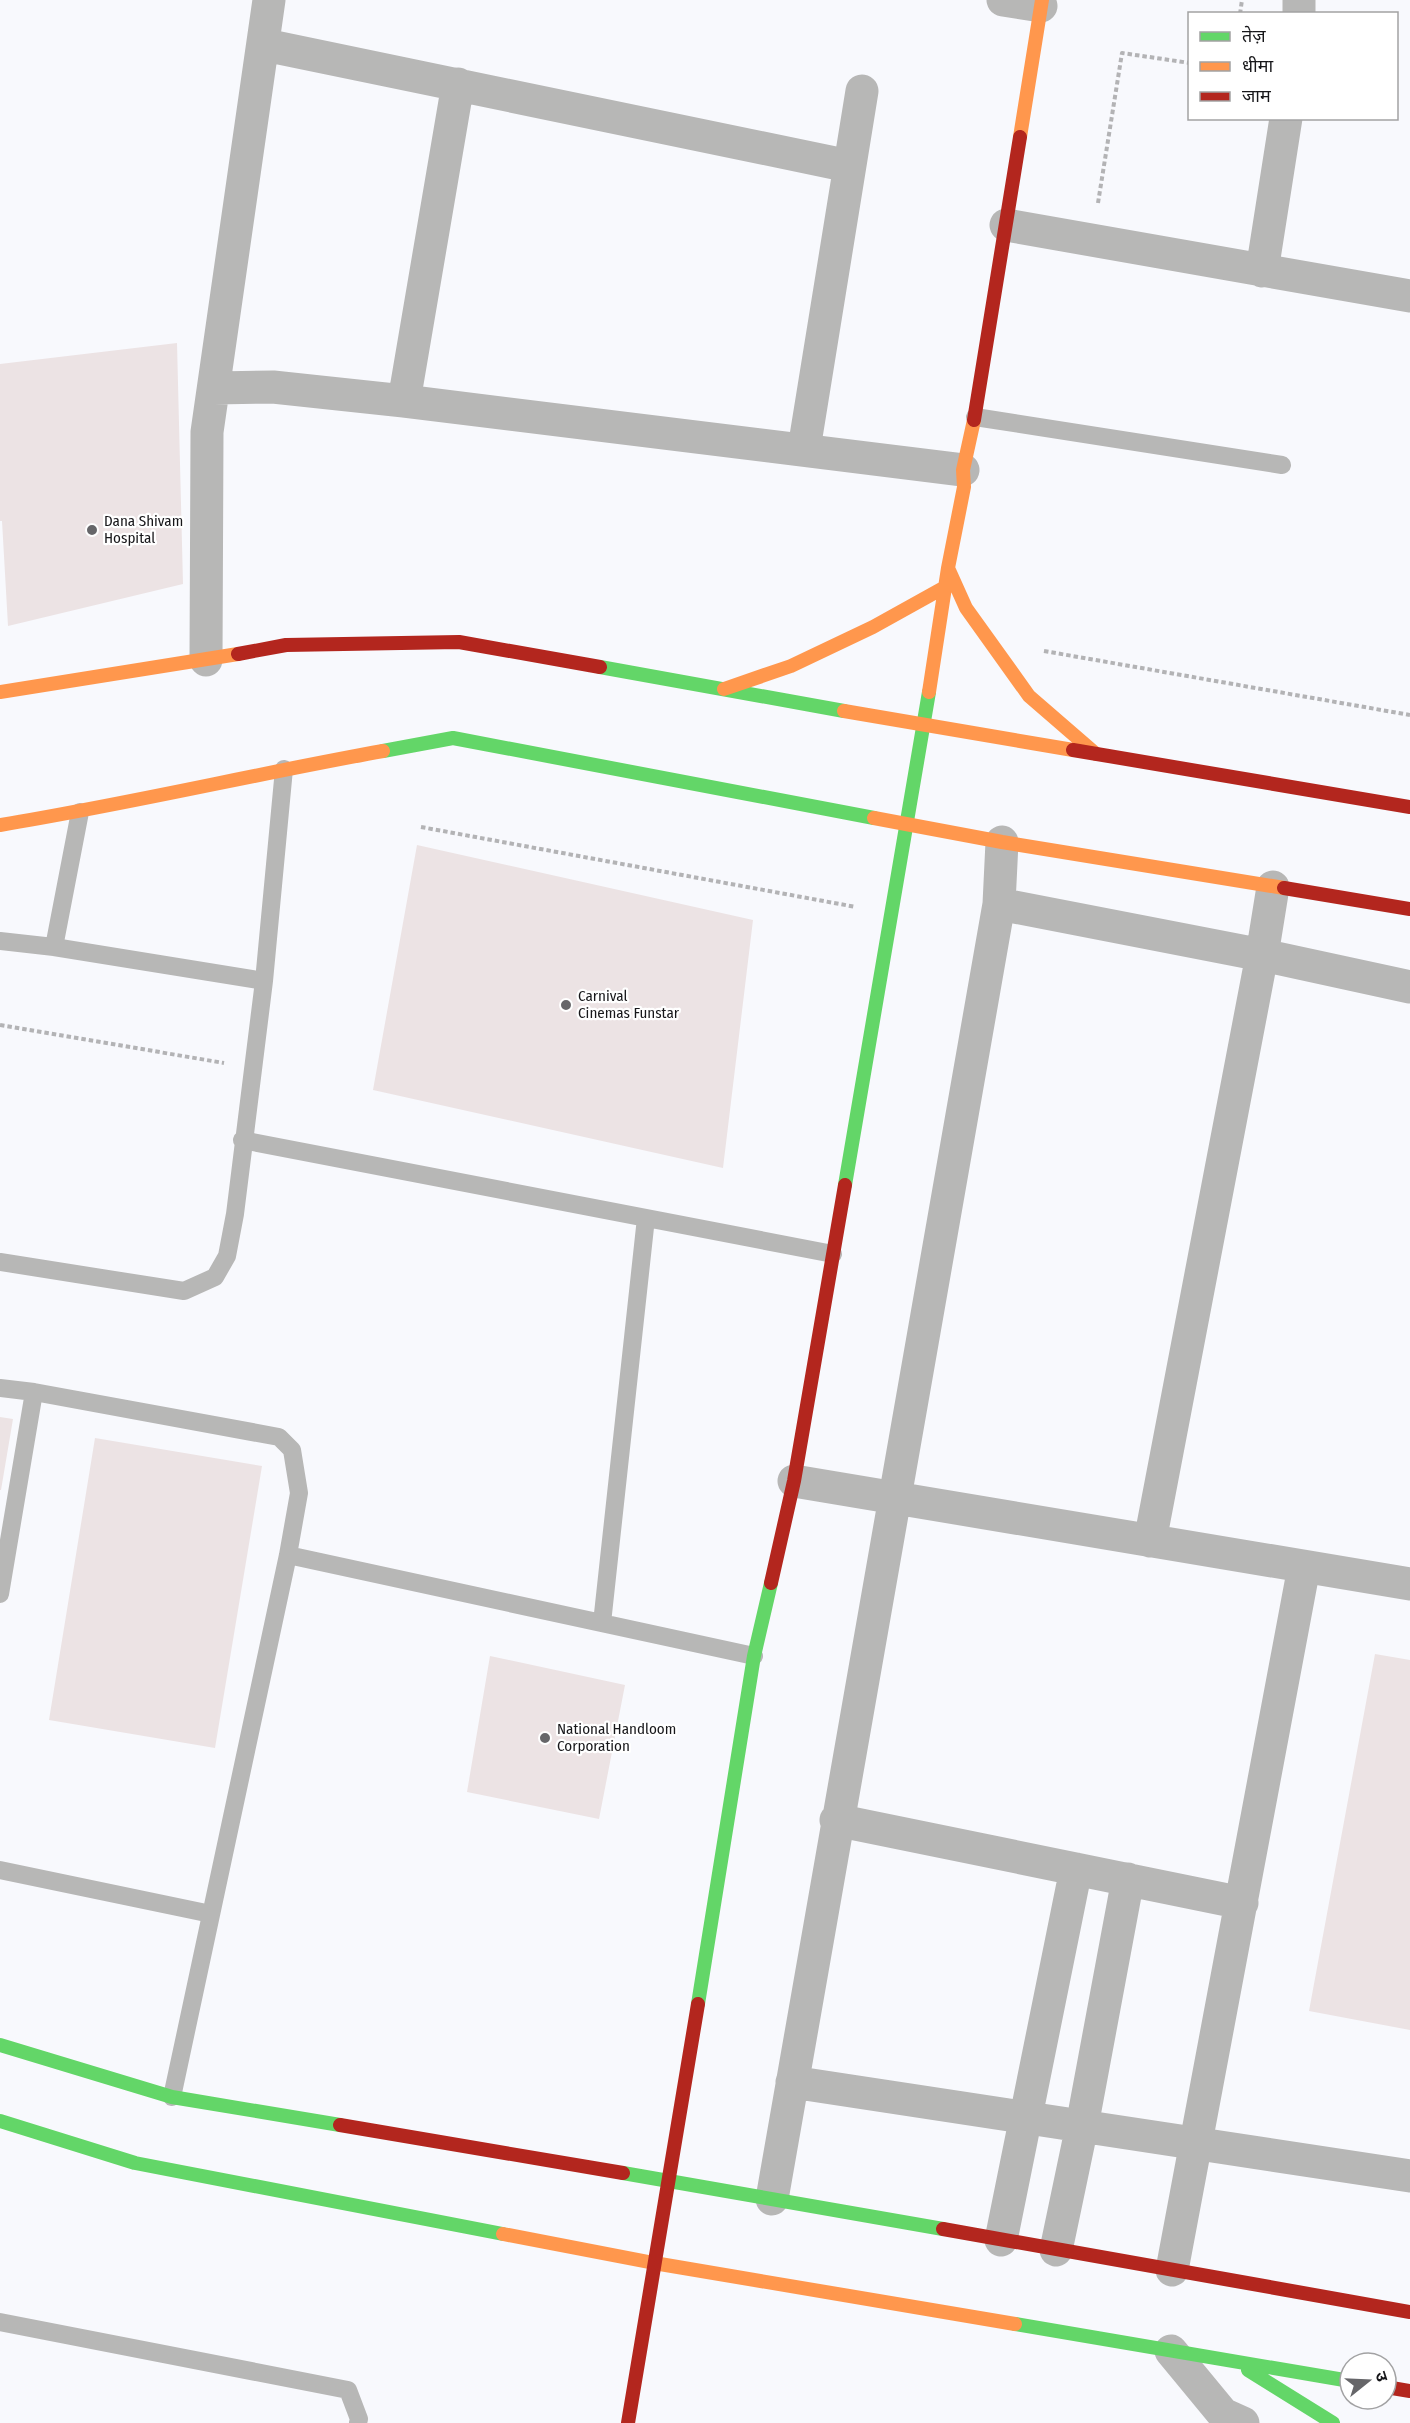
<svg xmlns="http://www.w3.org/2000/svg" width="1410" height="2423" font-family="'Fira Sans Condensed','Noto Sans Devanagari',sans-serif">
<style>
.building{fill:#ece3e4}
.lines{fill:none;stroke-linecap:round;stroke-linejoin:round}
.path{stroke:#b3b3b5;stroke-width:4;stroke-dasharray:4.5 3;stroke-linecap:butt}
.lane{stroke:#b7b7b6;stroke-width:18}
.street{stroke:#b7b7b6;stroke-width:33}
.fast{stroke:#63d668;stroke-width:14}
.slow{stroke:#ff974d;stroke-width:14}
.jam{stroke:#b3261e;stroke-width:14}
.poi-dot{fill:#666669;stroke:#fff;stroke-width:2}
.labels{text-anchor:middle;stroke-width:4.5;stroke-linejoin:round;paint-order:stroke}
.poi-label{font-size:15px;fill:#17171a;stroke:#fff;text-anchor:start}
</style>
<rect width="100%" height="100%" fill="#f8f9fd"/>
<path class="building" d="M177 343 183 584 8 626 2 521H0V364Z
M417 845 753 920 723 1168 373 1090Z
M0 1417 13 1419 1 1490H0Z
M95 1438 262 1466 215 1748 49 1720Z
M1375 1654 1410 1660V2030L1309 2011Z
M490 1656 625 1685 599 1819 467 1792Z"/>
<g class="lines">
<path class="path" d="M1240 14 1242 0
M1098 203 1122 53 1190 63
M1044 651 1410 715
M421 827 856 907
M0 1025 224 1063"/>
<path class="lane" d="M975 417 1282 465
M0 941 54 947 264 981 284 769
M54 947 80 812
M242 1140 833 1254
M0 1262 184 1291 215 1277 227 1256 235 1214 264 981
M0 1388 34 1392 0 1594
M34 1392 279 1437 292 1450 299 1493 288 1555 172 2097
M288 1555 754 1656
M602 1623 646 1218
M0 1870 211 1914
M0 2322 348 2390 359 2419 358 2423"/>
<path class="street" d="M1003 0 1041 6
M1299 14V0
M265 45 849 166
M458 84 404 401 963 470
M1006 225 1410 296
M1262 271 1286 118
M214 388 273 387 404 401
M804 449 862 91
M206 660 207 432 269 0
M999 904 1262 955 1410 987
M794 1481 1410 1584
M1150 1541 1262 955 1273 887
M836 1820 1242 1903
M792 2082 1410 2176
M772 2199 999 904 1002 842
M1001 2240 1076 1869
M1056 2250 1082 2126 1128 1879
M1172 2270 1304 1567
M1171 2351 1223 2414 1243 2423"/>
<path class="fast" d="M600 667 844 711
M383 751 453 738 874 818
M845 1185 929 692
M698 2004 754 1656 771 1583
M0 2045 172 2097 340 2125
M0 2121 135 2163 503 2234
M623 2173 943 2229
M1015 2324 1350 2381
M1248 2370 1333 2423"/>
<path class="slow" d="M1020 137 1042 0
M948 568 966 608 1029 696 1096 754
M724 689 791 666 873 627 945 587
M0 692 238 654
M929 692 948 568 964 487 963 470 974 420
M844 711 1073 750
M874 818 1002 842 1284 888
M0 825C128 804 255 774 383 751
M503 2234 654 2263 1015 2324"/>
<path class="jam" d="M974 420 1020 137
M238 654 286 645 459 642 600 667
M1073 750 1410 807
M1284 888 1410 909
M771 1583 794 1481 845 1185
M340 2125 623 2173
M943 2229 1410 2312
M1386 2387 1410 2391
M628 2423 698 2004"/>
</g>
<g class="poi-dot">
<circle cx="92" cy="530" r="6"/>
<circle cx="566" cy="1005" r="6"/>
<circle cx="545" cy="1738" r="6"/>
</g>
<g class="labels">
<g class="poi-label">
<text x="104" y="526">Dana Shivam<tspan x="104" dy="17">Hospital</tspan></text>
<text x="578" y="1001">Carnival<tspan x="578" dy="17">Cinemas Funstar</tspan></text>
<text x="557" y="1734">National Handloom<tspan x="557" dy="17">Corporation</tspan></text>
</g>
</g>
<rect x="1188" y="12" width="210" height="108" fill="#ffffff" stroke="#a2a2a3" stroke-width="1.5"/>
<rect x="1200" y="32" width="30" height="9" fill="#63d668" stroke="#a2a2a3" stroke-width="1.5"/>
<text x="1242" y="42" font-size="18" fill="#17171a">तेज़</text>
<rect x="1200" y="62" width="30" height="9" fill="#ff974d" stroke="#a2a2a3" stroke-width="1.5"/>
<text x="1242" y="72" font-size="18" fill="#17171a">धीमा</text>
<rect x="1200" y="92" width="30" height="9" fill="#b3261e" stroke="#a2a2a3" stroke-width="1.5"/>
<text x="1242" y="102" font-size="18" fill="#17171a">जाम</text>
<g transform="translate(1368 2381) rotate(72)"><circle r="28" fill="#ffffff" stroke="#a2a2a3" stroke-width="1.5"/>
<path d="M0-4.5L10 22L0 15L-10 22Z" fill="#666669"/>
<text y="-9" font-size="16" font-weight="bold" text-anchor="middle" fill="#17171a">उ</text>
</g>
</svg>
